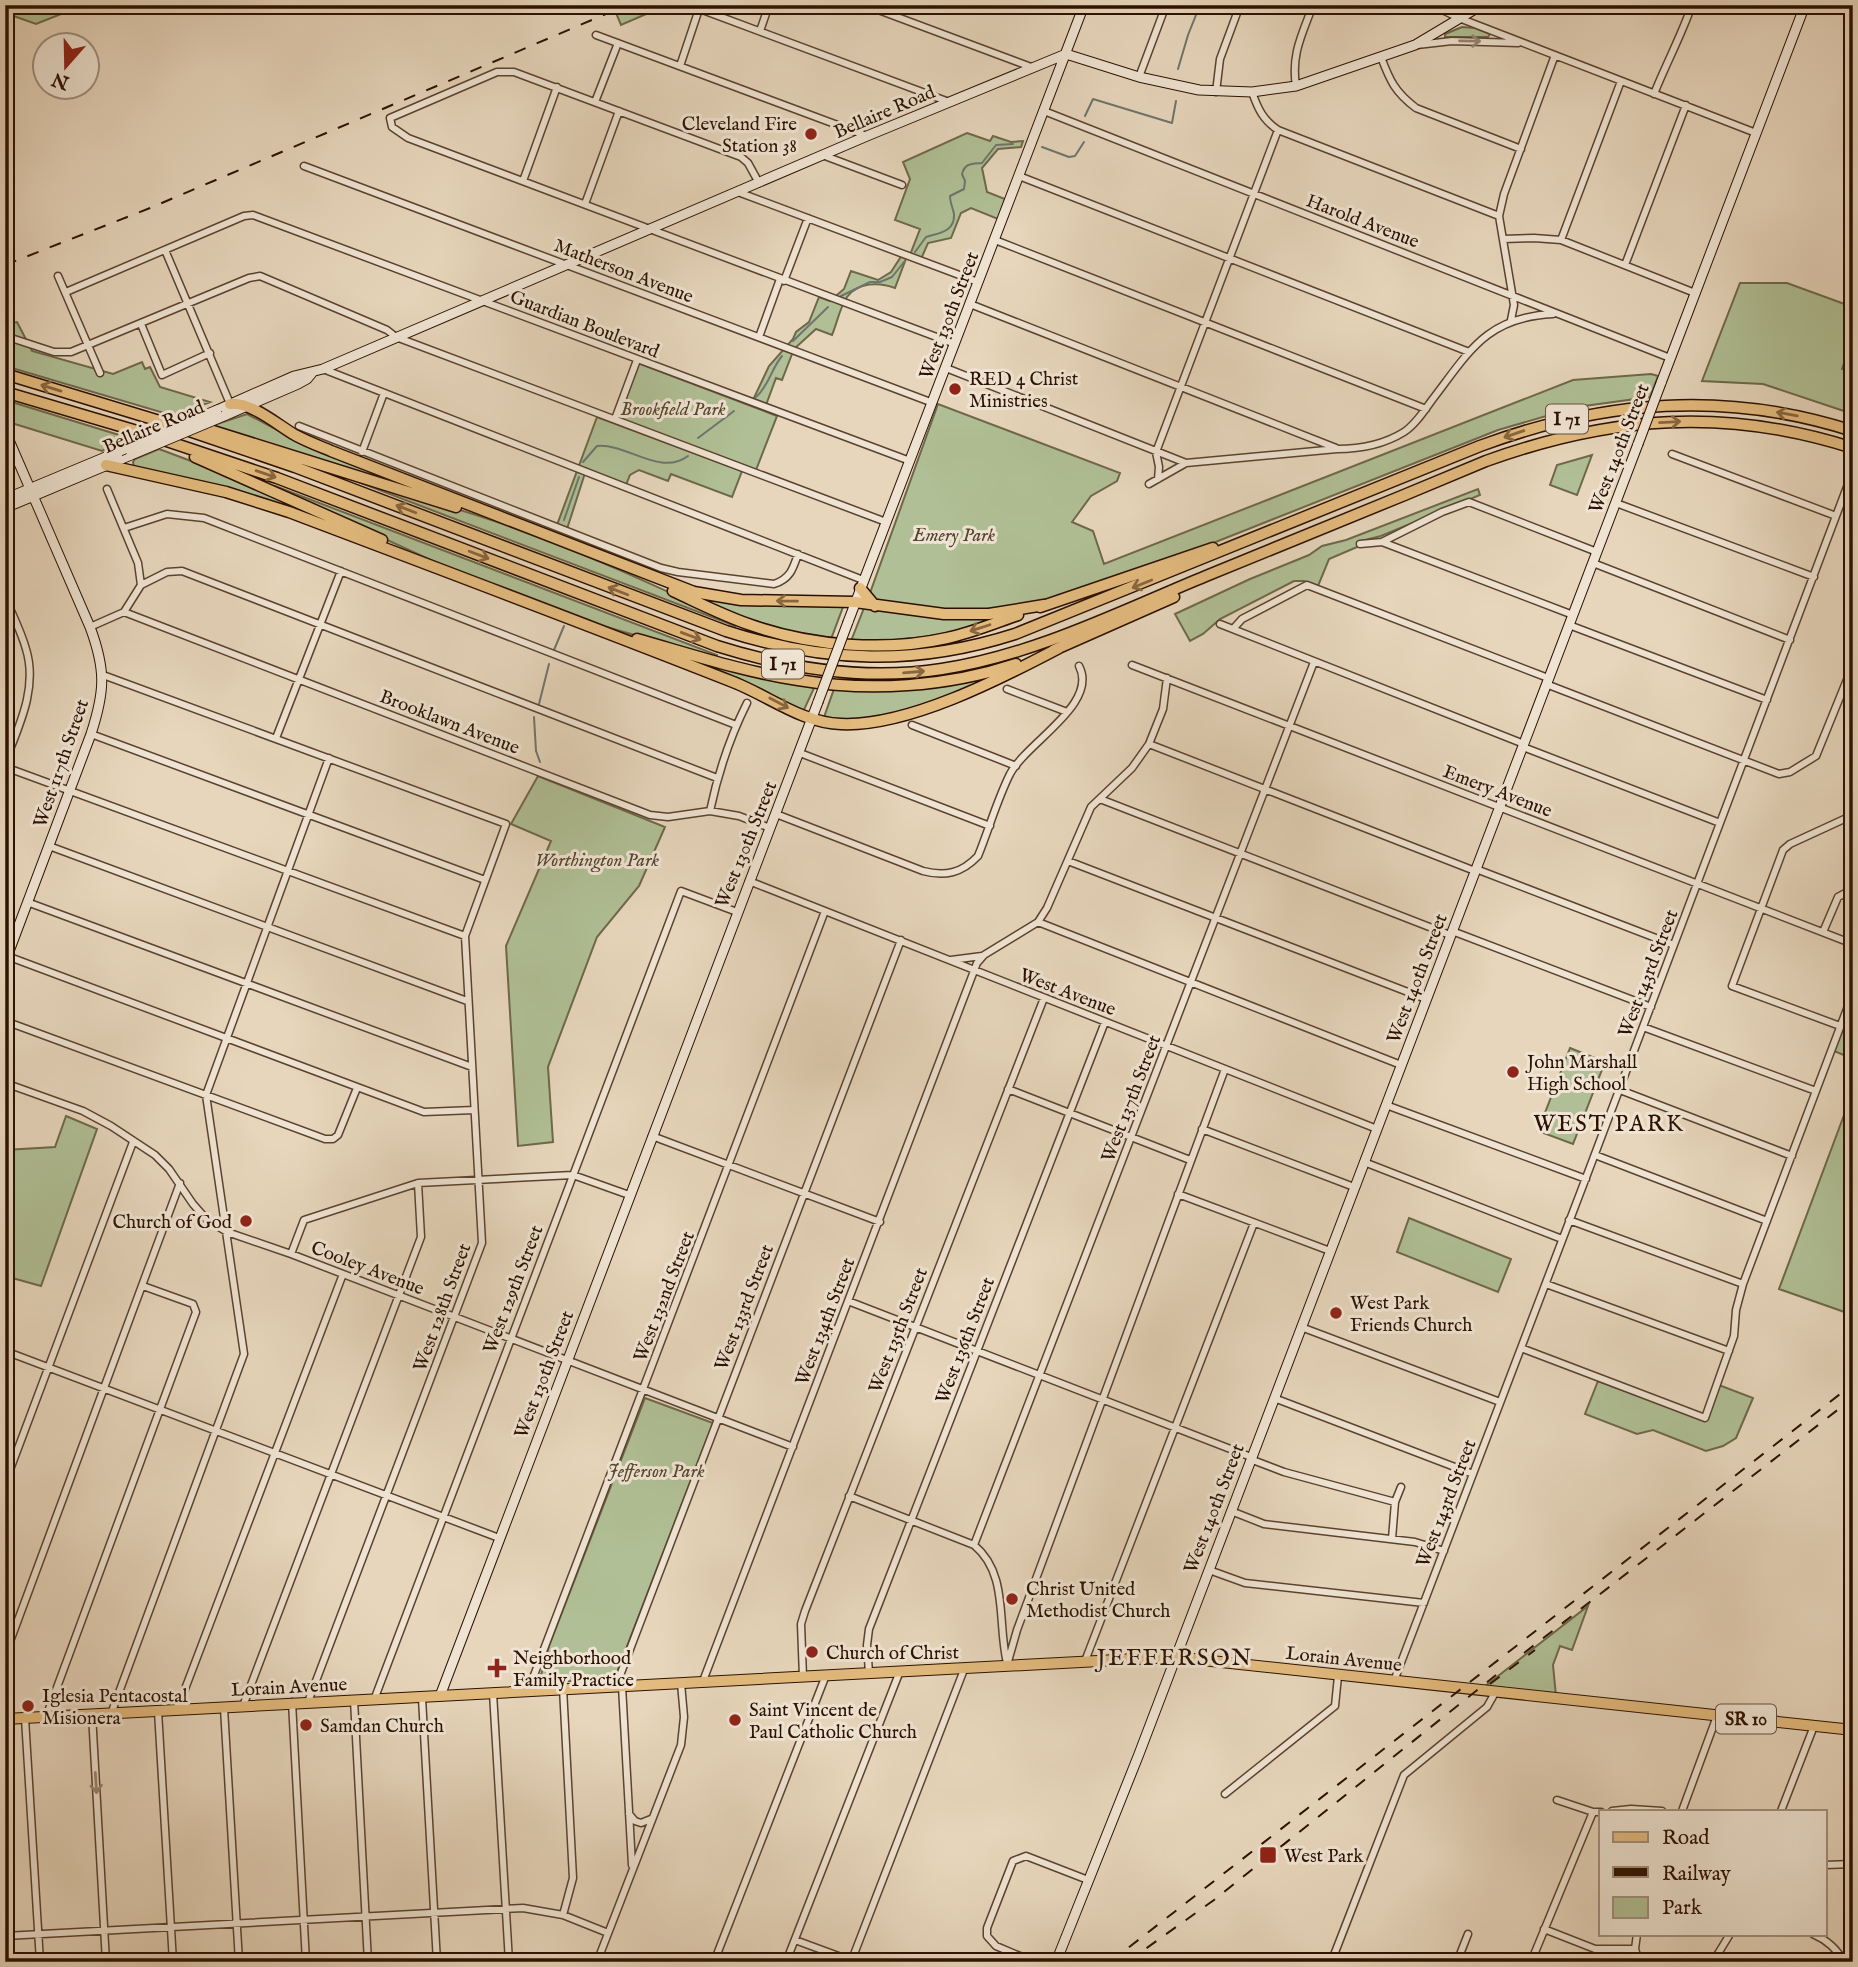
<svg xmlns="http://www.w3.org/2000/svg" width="1858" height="1967" font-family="'IM FELL English',serif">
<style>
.green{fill:#b0bf95;stroke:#6e684a;stroke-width:2}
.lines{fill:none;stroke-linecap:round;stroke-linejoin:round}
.stream{stroke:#6d756e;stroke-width:2}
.street-casing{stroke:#5b422f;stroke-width:9}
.secondary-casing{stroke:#2c1100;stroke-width:11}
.primary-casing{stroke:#2c1100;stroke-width:12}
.highway-casing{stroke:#2c1100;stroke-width:13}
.street{stroke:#efe4d3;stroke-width:6}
.secondary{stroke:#efe4d3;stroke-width:9}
.primary{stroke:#e4bb7e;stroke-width:10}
.highway{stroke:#e4bb7e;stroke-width:10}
.rail{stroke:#2c1100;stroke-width:2;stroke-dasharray:12 12;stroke-linecap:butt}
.secondary-bridge-casing{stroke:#2c1100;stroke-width:11;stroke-linecap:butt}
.secondary-bridge{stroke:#efe4d3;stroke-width:9}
.oneway{stroke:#978574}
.oneway2{stroke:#88663f}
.poi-dot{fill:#8f2418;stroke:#efe4d3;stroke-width:2.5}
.labels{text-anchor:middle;stroke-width:6;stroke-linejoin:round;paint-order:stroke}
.shield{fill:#efe4d3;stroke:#66503f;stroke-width:2}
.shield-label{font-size:18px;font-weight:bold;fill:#2c1100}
.street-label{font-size:19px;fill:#2c1100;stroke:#efe4d3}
.poi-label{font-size:19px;fill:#2c1100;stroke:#efe4d3;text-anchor:start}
.park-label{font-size:19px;font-style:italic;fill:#54452d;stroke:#efe4d3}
.quarter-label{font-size:23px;letter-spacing:2px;fill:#2c1100;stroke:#efe4d3}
</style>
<rect width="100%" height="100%" fill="#e7d6bc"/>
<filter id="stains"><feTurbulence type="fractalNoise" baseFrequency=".00286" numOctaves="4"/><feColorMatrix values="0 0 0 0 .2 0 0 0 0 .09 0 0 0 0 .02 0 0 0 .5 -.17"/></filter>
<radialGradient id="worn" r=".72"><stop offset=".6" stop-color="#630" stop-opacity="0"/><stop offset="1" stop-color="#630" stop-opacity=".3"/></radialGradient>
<path class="green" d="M5 5H84L36 24 5 13Z
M634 5H667L621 25 616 13Z
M1462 27 1475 28 1490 34 1488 37H1445V34Z
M967 133 990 141 993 136 1011 142 1023 141 1021 147 998 149 982 168 987 192 1005 199 998 219 971 208 961 213 951 238 928 243 921 259 910 255 920 229 895 220 910 179 903 162Z
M902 255 907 256 895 288C879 282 858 282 847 297 840 307 837 323 832 335L816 329 794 349 782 380 776 378 766 405 753 400 769 366 793 339 796 332 809 322 819 297 830 301 844 289 851 271 878 280 891 272Z
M1740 283H1787L1850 306 1853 337 1842 369 1853 373V414L1763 384 1702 381Z
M17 322 32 351 113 374 142 362 145 369 150 367 160 387 210 402 174 416 5 366V324Z
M638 363 777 416 756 470 618 418Z
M1651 374 1658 376 1650 397 1577 407 1498 430 1203 547 1048 600 1009 607 963 611 879 603 870 593 938 404 1120 473 1117 481 1091 496 1072 522 1093 531 1104 564 1573 380Z
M5 400 129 438 102 451 5 421Z
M247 414 300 442 429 493 211 426Z
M597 417 742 471 732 497 671 474 668 481 639 470 630 475 626 485 586 470 567 529 557 525Z
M159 449 199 464 360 534 134 467 133 462 135 459Z
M1592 455 1577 495 1550 485 1557 465Z
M354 478C406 495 460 508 511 527 588 554 662 589 736 623L735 626 353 480Z
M275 486 717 655 716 658 585 621 446 567 274 488Z
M1478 489 1480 495 1381 536 1357 542V547L1329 559 1318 586 1304 581H1294L1220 619 1203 634 1190 641 1175 614 1250 579 1309 555 1322 546 1346 540Z
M665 583 704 598 838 605 843 607 831 639 762 626Z
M864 608 952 619H997C945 637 907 641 851 641Z
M660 649 815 686 803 712 738 678 685 661Z
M1003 672 927 705 877 718 823 720 834 689Z
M538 776 665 827 639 886 597 937 548 1067 553 1142 518 1146 506 946 551 841 511 824Z
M1853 1003V1059L1834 1051Z
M1570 1048 1605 1062 1573 1144 1538 1131Z
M1853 1091V1315L1779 1289Z
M66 1116 97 1129 41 1286 5 1276V1150L55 1147Z
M1409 1218 1511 1259 1498 1292 1397 1252Z
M1598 1381 1705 1421 1719 1385 1753 1398 1736 1438 1723 1446 1706 1451 1653 1430 1637 1434 1585 1414Z
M645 1398 713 1423 614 1680 539 1682 549 1646Z
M1588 1606 1572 1650 1560 1646 1553 1665 1556 1696 1484 1687Z"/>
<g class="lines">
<path class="stream" d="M1178 69 1188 35 1200 5
M1085 116 1093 99 1172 123 1176 101
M1042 147 1069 157 1075 156 1084 142
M915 252 926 237C939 233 955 232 954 214 953 208 950 203 950 196L964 189 965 181 962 174C965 163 971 164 982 163L996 145 1013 144
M841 296 870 282H880L892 277 904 262
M793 341 828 307
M756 397C769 386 771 369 782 356
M698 438 734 411
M583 462 597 446C627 443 660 477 688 456
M564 520 579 477
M554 650 564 626
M539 704 549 664
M534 717 536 751 540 762"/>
<g class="street-casing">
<path id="street" d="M689 5 949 102
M865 5 1031 67
M1432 5 1459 18 1756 133
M760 31 769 5
M596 35 867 136
M1417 45 1452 41 1518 43
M1381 57C1390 81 1395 92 1416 108L1521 149
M680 66 699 9
M1139 77 1166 5
M1296 86C1291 54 1302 35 1313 5
M1216 92 1220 59 1240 5
M1252 92C1258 109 1263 120 1278 130L1499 216
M1654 94C1666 64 1681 36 1692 5
M595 102 618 43
M1044 111 1670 358
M825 156 902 185
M304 166 933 403
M1019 176 1469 352
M523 181 557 87
M759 183 748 163 741 157 514 72H497L390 118 392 127 408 138 955 344
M738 192 978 282
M585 204 619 111
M1503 239 1534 238 1561 240 1695 293
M995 240 1426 409
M1561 240 1621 81
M165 250 231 406
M1625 265 1686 105
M58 276 100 373
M784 281 808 218
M66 292 244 216 253 215 910 461
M970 304 1336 448
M1511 320 1514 305 1499 216 1504 194 1555 55
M141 324 162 375 210 353
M5 336 54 352H71L249 278 260 276 387 330 396 337 886 522
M759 337 780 279
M946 368 1186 463
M323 369 863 580
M615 419 637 360
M299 426 661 568 678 572 774 584C790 579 793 569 798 554
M362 452 384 393
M1672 454 1836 516
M1158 479 1159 467 1156 452 1278 130
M1149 484 1186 463 1337 449C1361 449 1383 445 1404 432 1415 425 1424 411 1432 400 1469 352 1486 317 1553 314
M1842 502 1853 506
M1616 503 1814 577
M124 528 167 514 204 518 736 725
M1382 542 1573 615
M1360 544 1382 542 1442 512 1469 502 1597 552
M1593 563 1790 640
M141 585 167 572 182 571 717 778
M5 597C12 614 21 631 26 649 38 688 19 726 5 762
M124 612 650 815 668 817 710 811 739 816 770 828
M1220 624 1524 744
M1569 625 1767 700
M90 627 124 612 141 585 138 563 107 489
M1233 629 1242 619 1307 585 1548 678
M1132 665 1853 944
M103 675 506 824 465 936 482 1243 308 1702
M1546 684 1779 774 1790 772 1816 756 1853 665
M1007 689 1067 712
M912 725 1016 766
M91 734 485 880
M276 738 341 571
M1149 744 1475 871
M1523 747 1720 823
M800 753 990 826
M5 767 465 936
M1100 799 1450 935
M710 811C718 773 730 737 747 703
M776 814 923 871C945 877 962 873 978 856 989 829 997 800 1010 774 1027 742 1099 704 1079 666
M49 846 467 1001
M1068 861 1426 999
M1476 869 1674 945
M749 881 1377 1129
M27 902 472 1067
M1038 922 1401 1065
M1452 931 1651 1007
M1823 932 1838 897 1853 889
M7 956 424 1112 474 1110
M951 960 982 956
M5 1021 325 1139H333L338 1135 357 1088
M1840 1026 1732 986 1783 850 1790 844 1853 815
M1643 1027 1816 1091
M5 1083 83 1111 111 1126 155 1155 169 1169 193 1204 207 1220 227 1232 291 1254 793 1447
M1008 1089 1190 1160
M1620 1090 1792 1156
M1386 1105 1586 1179
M1202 1129 1354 1187
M652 1136 880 1222
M1595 1155 1767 1221
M1364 1162 1562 1239
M1178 1194 1330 1251
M1569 1220 1743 1284
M291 1254 304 1220 418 1183 573 1175 629 1195
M1546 1284 1729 1351
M848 1301 1251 1457
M1301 1327 1500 1402
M1521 1348 1705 1418 1734 1336 1736 1310 1743 1284 1853 993
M5 1351 499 1538
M1274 1398 1473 1474
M1250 1459 1284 1472 1395 1502
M5 1483 133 1142
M849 1496 974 1545C1009 1574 997 1623 1007 1663
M1231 1511 1264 1524 1415 1542 1444 1551
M1392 1539 1395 1502 1401 1487
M974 1545 1314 662
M1209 1570 1245 1583 1424 1603
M5 1655 180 1183
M1085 1661 1254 1223
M1007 1665 1017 1630 1225 1069
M869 1673 867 1645 869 1629 1105 1022
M803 1677 801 1624 805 1611 1044 998
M703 1681 977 963 984 955 1038 922 1047 908 1091 807 1132 768 1149 744 1163 709 1167 678
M1394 1681 1587 1175 1853 471
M616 1686 901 940
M622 1686 632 1865
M563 1688 573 1878 563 1915
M528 1691 825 911
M493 1693 509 1962
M422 1698 437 1962
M354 1700 368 1962
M374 1700 681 891 737 912
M292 1702 306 1962
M243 1706 421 1237 418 1183
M224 1708 239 1962
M177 1710 343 1274
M158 1711 173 1962
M92 1714 106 1962
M111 1714 244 1354 206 1095 329 758
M46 1717 196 1312 193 1304 143 1286
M25 1718 40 1962
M1225 1794 1335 1706 1338 1676
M1557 1800 1593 1812H1601
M1612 1811 1631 1809 1662 1811
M1682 1811 1717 1716
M1781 1811 1814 1726
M629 1814 635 1821 641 1823 651 1819
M1825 1865 1853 1864
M1544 1929 1595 1949H1635
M1637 1934 1635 1949 1639 1962
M1813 1934C1827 1940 1837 1949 1844 1962
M5 1936 523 1908 563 1915 608 1933
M795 1940 852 1961
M1334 1955 1404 1775 1487 1707 1496 1691
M597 1962 681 1745 684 1717 681 1683
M714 1962 826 1675
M786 1962 900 1671
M851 1962 965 1667
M1034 1962 996 1946 987 1936V1928L1013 1861 1026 1856 1088 1880
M1457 1962 1468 1934
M1531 1962 1593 1812
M1713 1962 1730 1934"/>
</g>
<g class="secondary-casing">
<path id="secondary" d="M1661 383 1805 5
M217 410 294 376 323 369 867 136 1066 54 1139 77 1199 90 1252 92 1296 86 1415 45 1482 5
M224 416 298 384 307 379 312 373
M5 431 90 627C106 670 105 691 91 734L5 962
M5 499 120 451
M5 508 131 455
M848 622 1084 5
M440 1696 818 702
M1056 1962 1139 1754 1638 444"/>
</g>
<g class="primary-casing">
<path id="primary" d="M5 1719 1174 1657 1853 1730"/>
</g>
<g class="highway-casing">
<path id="highway" d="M5 374 166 423 295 467 726 631C825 663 915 666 1015 634L1480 446C1604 400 1726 390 1853 431
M5 392 137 431 277 478 717 646C790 669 865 681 942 669 1034 655 1121 611 1206 576 1300 538 1393 500 1486 461 1611 416 1725 407 1853 448
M230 404C250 401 278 425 295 435 306 441 319 446 331 451L694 592 741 600 855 602 944 614H989L1044 605
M194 425 456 507
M195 457 382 540
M106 465 226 492 289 512C437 568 586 624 733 682 769 696 802 723 841 724 907 727 1000 679 1059 648
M860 588 875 606
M673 591C699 603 724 616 751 625 811 646 885 652 947 638 971 633 995 623 1018 615
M1040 607 1213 548
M637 639C690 654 744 672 798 680 869 692 947 687 1016 664
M1054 650 1174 597"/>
</g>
<use href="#street" class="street"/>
<use href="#secondary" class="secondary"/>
<use href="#primary" class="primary"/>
<use href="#highway" class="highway"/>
<path class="rail" d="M5 265 150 208 627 5
M1524 1653 1853 1398
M1490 1684 1535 1650
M1110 1962 1853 1384
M1127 1962 1214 1900 1496 1675"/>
<g class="secondary-bridge-casing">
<path id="secondary-bridge" d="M1638 444 1661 383
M120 451 217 410
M131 455 224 416
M818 702 848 622"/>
</g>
<use href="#secondary-bridge" class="secondary-bridge"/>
</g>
<defs><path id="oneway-shaft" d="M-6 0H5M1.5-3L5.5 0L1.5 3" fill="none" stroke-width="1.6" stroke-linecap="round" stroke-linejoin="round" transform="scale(1.75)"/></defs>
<g class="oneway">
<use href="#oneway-shaft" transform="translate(1470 41) rotate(1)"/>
<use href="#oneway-shaft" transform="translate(96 1783) rotate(86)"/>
</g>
<g class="oneway2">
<use href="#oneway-shaft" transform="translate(51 388) rotate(-163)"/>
<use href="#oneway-shaft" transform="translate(1787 414) rotate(-170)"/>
<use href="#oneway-shaft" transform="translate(1670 422) rotate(-3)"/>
<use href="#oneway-shaft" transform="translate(1514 434) rotate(161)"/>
<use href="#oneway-shaft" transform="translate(266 474) rotate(19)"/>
<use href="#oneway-shaft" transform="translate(406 509) rotate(-159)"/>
<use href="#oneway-shaft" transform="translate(479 555) rotate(21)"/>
<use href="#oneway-shaft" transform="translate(1142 584) rotate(158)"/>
<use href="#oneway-shaft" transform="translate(618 591) rotate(-159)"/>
<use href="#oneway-shaft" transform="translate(787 601) rotate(-179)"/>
<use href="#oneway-shaft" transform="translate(980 628) rotate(162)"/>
<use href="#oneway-shaft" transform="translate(691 636) rotate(20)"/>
<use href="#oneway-shaft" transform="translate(914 672) rotate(-5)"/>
<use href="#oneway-shaft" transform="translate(779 703) rotate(28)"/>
</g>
<g class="poi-dot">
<circle cx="811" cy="134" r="7"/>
<circle cx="955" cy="389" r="7"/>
<circle cx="1513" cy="1072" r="7"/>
<circle cx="246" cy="1221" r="7"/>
<circle cx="1336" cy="1313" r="7"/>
<circle cx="1012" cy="1599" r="7"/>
<circle cx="812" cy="1652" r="7"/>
<path d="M493.5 1657.5h7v7h7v7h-7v7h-7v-7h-7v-7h7z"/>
<circle cx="28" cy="1706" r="7"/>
<circle cx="735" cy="1720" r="7"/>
<circle cx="306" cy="1725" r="7"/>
<rect x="1259" y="1846" width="18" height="18" rx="3.5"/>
</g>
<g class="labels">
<g class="shield">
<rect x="1546" y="404.5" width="42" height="29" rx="5"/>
<rect x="762" y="649.5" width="42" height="29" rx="5"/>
<rect x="1716" y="1704.5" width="60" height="29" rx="5"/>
</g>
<g class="shield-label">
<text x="1567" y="425">I 71</text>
<text x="783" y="670">I 71</text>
<text x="1746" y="1725">SR 10</text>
</g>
<g class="street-label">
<text transform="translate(884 111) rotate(-23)" y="7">Bellaire Road</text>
<text transform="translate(1363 220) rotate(21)" y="7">Harold Avenue</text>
<text transform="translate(624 270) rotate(21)" y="7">Matherson Avenue</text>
<text transform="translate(948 315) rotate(-69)" y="7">West 130th Street</text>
<text transform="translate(585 323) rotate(21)" y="7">Guardian Boulevard</text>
<text transform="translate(153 426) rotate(-23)" y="7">Bellaire Road</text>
<text transform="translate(1618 448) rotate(-69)" y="7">West 140th Street</text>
<text transform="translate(450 721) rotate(21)" y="7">Brooklawn Avenue</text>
<text transform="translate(60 763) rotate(-71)" y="7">West 117th Street</text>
<text transform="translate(1498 790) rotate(21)" y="7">Emery Avenue</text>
<text transform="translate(745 844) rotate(-68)" y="7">West 130th Street</text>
<text transform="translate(1647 973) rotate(-69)" y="7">West 143rd Street</text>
<text transform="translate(1416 978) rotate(-69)" y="7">West 140th Street</text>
<text transform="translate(1068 991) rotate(21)" y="7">West Avenue</text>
<text transform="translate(1130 1098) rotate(-69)" y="7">West 137th Street</text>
<text transform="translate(368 1267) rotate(21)" y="7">Cooley Avenue</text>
<text transform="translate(512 1289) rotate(-69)" y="7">West 129th Street</text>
<text transform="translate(663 1296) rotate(-69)" y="7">West 132nd Street</text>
<text transform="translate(441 1307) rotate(-70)" y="7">West 128th Street</text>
<text transform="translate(743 1307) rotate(-69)" y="7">West 133rd Street</text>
<text transform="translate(824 1321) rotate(-69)" y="7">West 134th Street</text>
<text transform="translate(897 1330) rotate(-69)" y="7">West 135th Street</text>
<text transform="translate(964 1340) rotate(-69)" y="7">West 136th Street</text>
<text transform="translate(543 1374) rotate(-69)" y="7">West 130th Street</text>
<text transform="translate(1445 1503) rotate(-69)" y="7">West 143rd Street</text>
<text transform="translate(1213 1508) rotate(-69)" y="7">West 140th Street</text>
<text transform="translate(1344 1658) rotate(6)" y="7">Lorain Avenue</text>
<text transform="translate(289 1686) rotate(-3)" y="7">Lorain Avenue</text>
</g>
<g class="poi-label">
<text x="797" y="130" text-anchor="end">Cleveland Fire<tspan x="797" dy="22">Station 38</tspan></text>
<text x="969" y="385">RED 4 Christ<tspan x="969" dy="22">Ministries</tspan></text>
<text x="1527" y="1068">John Marshall<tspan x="1527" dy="22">High School</tspan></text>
<text x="232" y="1228" text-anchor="end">Church of God</text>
<text x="1350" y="1309">West Park<tspan x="1350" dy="22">Friends Church</tspan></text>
<text x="1026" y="1595">Christ United<tspan x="1026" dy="22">Methodist Church</tspan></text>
<text x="826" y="1659">Church of Christ</text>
<text x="513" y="1664">Neighborhood<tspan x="513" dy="22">Family Practice</tspan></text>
<text x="42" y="1702">Iglesia Pentacostal<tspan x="42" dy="22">Misionera</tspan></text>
<text x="749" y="1716">Saint Vincent de<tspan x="749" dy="22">Paul Catholic Church</tspan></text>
<text x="320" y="1732">Samdan Church</text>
<text x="1284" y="1862">West Park</text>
</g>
<g class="park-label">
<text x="673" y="415">Brookfield Park</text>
<text x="954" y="541">Emery Park</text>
<text x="597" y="866">Worthington Park</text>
<text x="656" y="1477">Jefferson Park</text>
</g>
<g class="quarter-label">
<text x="1609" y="1131">WEST PARK</text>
<text x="1175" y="1665">JEFFERSON</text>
</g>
</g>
<rect width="1858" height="1967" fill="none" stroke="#e7d6bc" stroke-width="28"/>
<rect x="7" y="7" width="1844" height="1953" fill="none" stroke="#2c1100" stroke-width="3.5"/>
<rect x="14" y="14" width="1830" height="1939" fill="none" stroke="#2c1100" stroke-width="2"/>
<rect x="1599" y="1810" width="228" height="126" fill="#efe4d3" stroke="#a1907f" stroke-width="2"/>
<rect x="1613" y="1832" width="35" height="10" fill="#e4bb7e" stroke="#a1907f" stroke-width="2"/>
<text x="1662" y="1844" font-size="21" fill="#2c1100">Road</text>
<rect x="1613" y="1867" width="35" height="10" fill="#2c1100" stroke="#a1907f" stroke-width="2"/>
<text x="1662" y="1880" font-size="21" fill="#2c1100">Railway</text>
<rect x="1613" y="1897" width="35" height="21" fill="#b0bf95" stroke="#a1907f" stroke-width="2"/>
<text x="1662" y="1914" font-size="21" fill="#2c1100">Park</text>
<g transform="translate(66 66) rotate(200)"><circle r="33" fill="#efe4d3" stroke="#a1907f" stroke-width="2"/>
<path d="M0-5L12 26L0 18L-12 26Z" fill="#8f2418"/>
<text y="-10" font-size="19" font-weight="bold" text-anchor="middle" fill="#2c1100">N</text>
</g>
<rect width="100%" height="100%" filter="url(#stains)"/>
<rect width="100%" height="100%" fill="url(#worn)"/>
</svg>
